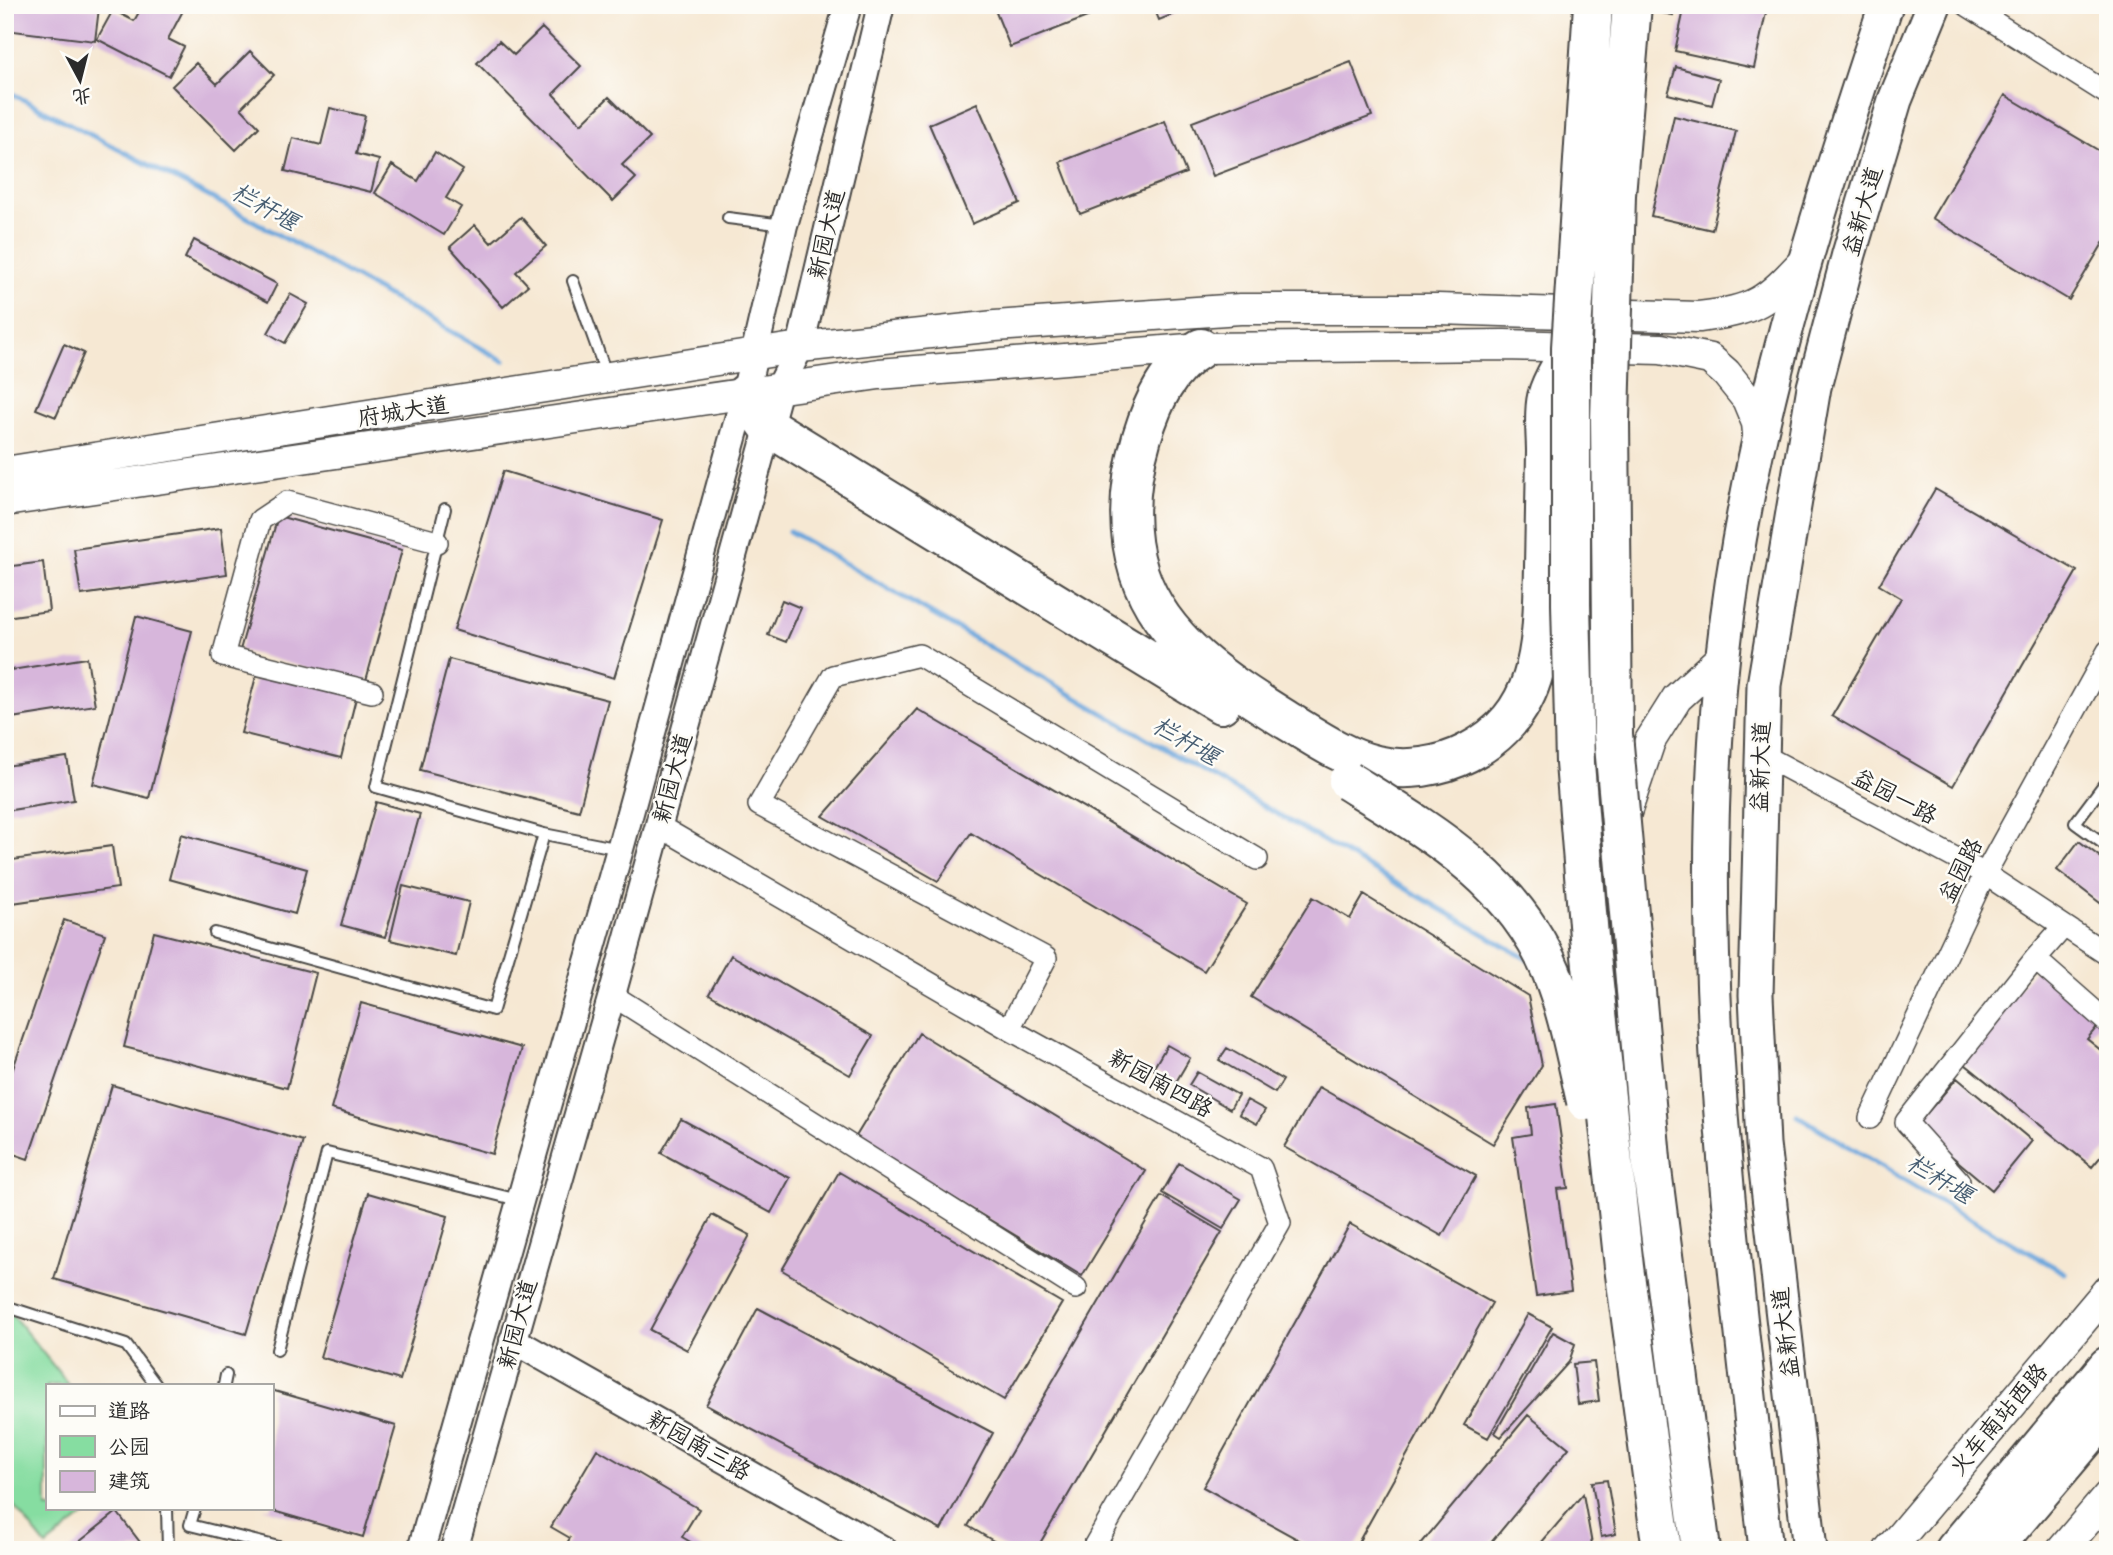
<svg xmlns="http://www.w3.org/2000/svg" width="2113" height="1555" font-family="Mynerve,'LXGW WenKai TC',sans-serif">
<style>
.green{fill:#86dda1;stroke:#588466;stroke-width:2}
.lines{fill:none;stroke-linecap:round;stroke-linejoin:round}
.stream{stroke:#6ba5db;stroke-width:5}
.building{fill:#d7b6db}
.service-casing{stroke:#494744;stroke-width:14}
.minor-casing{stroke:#494744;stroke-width:24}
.tertiary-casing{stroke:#494744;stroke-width:30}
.secondary-casing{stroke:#494744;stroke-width:33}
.primary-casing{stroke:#494744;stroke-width:37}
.motorway-casing{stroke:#494744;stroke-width:42}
.service{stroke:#fff;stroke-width:10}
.minor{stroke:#fff;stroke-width:21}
.tertiary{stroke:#fff;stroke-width:26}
.secondary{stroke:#fff;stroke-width:30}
.primary{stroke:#fff;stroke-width:33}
.motorway{stroke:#fff;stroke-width:38}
.motorway-bridge-casing{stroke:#494744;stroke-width:42;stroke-linecap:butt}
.motorway-bridge{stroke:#fff;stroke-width:38}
.labels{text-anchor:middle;stroke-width:5;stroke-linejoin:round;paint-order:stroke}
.street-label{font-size:23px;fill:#2b2b2b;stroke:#fdfcf7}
.water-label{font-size:24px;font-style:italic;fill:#455c71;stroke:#fdfcf7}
</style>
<rect width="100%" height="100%" fill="#fdfcf7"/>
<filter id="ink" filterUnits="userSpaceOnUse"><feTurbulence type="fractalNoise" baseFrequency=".0143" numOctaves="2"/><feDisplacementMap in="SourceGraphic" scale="14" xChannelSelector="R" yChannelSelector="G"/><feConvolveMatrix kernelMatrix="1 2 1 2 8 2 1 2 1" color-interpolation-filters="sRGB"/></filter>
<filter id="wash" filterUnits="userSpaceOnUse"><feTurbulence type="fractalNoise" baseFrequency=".00686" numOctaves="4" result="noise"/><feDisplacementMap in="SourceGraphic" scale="28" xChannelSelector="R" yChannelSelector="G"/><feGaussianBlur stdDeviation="1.57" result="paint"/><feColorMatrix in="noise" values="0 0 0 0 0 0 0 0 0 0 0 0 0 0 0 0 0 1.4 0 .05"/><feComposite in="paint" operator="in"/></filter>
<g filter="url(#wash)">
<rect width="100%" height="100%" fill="#f6e8d3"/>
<path class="green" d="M6 1307 69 1385H47V1508H94L46 1546 5 1495Z"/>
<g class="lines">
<path class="stream" d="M5 90 225 205 504 361
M789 531 1527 959
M1797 1115 1918 1189 2065 1273"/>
</g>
<g id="blocks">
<path class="building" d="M8 5 99 8 95 41 5 30Z
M143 5H186L168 39 184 47 169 76 97 39 113 10 134 21Z
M993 5H1118L1010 47Z
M1153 5H1196L1159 20Z
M1659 5H1676L1673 15 1657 12Z
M1685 5 1767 8 1754 68 1675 51Z
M542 28 581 66 553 94 581 124 609 97 650 138 622 165 636 178 613 201 477 63 499 41 514 55Z
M250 51 274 75 241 108 259 127 236 150 172 86 196 63 217 84Z
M1351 62 1372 116 1213 176 1192 122Z
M1676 67 1719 79 1712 105 1668 94Z
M2005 95 2108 156V235L2069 300 1932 218Z
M977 103 1020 203 972 224 929 124Z
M330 108 365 116 356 154 379 160 371 192 285 171 293 138 321 145Z
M1674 116 1736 131 1712 230 1651 216Z
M1165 121 1186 173 1080 214 1060 162Z
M435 152 463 170 446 198 461 207 444 235 375 193 392 165 418 181Z
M521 217 546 246 516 272 528 285 503 307 450 247 475 225 491 243Z
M194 240 277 284 268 302 185 258Z
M290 294 308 304 285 343 268 333Z
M64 344 84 353 56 417 36 409Z
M503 471 663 520 614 678 454 630Z
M1935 489 2077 571 1953 786 1832 716 1901 598 1879 585Z
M278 516 402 550 365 684 240 650Z
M221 528 227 574 81 595 74 549Z
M43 562 49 611 5 617V567Z
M782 600 801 608 786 642 768 635Z
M136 616 192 631 149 798 93 784Z
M87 658 95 705 5 719V671Z
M449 659 608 700 579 811 420 770Z
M258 669 357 694 341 758 241 733Z
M917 709 1247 904 1204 971 971 833 938 881 823 816Z
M67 757 74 800 5 811V766Z
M376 802 420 814 385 937 341 925Z
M181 834 307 869 295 914 169 879Z
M2079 841 2108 863V909L2057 870Z
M112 846 118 888 5 904V861Z
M403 886 469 902 456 956 390 940Z
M1364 895 1528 996 1542 1065 1493 1144 1251 997 1313 897 1350 919Z
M64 920 105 934 28 1159 5 1151V1092Z
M154 932 316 973 287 1088 124 1047Z
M731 955 873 1036 850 1075 709 994Z
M2037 967 2102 1021 2087 1039 2108 1056V1148L2092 1167 1960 1060Z
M361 1003 522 1048 492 1154 331 1109Z
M919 1033 1146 1171 1082 1276 855 1138Z
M1167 1045 1190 1058 1176 1082 1153 1069Z
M1227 1048 1283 1080 1275 1093 1219 1060Z
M1197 1072 1238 1095 1230 1109 1189 1085Z
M1957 1078 2032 1141 1992 1190 1916 1126Z
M112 1085 303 1141 246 1334 54 1279Z
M1319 1087 1476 1176 1442 1236 1284 1147Z
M1247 1100 1265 1110 1257 1124 1239 1114Z
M1556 1104 1568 1188 1557 1189 1571 1291 1536 1296 1513 1137 1531 1134 1528 1108Z
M681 1119 790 1178 771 1213 661 1153Z
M1179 1163 1241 1199 1223 1229 1162 1193Z
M839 1172 1062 1303 1004 1400 782 1270Z
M368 1193 448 1216 400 1380 320 1357Z
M1161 1196 1222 1232 1036 1550H1009L968 1526Z
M712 1215 750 1235 687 1350 650 1330Z
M1350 1224 1492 1303 1354 1550H1317L1203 1487Z
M758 1308 993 1433 941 1530 706 1405Z
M1528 1314 1552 1327 1488 1438 1464 1425Z
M1553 1332 1575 1344 1569 1362 1501 1437 1495 1433Z
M1594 1362 1599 1401 1578 1404 1573 1364Z
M271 1390 396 1426 363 1537 263 1508H271Z
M1528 1415 1569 1448 1485 1550H1416Z
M597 1449 699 1509 682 1537 704 1550H563L570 1538 551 1527Z
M1607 1480 1616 1534 1601 1537 1592 1482Z
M1583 1494 1593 1550H1535Z
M117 1512 146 1550H69Z"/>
</g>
</g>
<g filter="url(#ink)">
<use href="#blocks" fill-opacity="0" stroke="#494744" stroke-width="2"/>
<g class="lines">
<g class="service-casing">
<path id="service" d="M728 218 784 225
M573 281 607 376
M445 509 376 787 544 834 620 849
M2108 779 2075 823 2108 847
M215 933 493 1010 544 834
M5 1306 126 1345 156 1385
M277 1350 327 1153 518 1200
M224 1385 226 1375
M167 1508 168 1550
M195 1508 190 1525 291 1550"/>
</g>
<g class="minor-casing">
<path id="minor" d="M1967 5 2108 94
M372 692 223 656 260 520 287 502 437 542
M1761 754 1985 874 2108 955
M659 826 1009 1029 1261 1168 1280 1223 1092 1550
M2035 959 2064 926
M612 995 1076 1288
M1009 1029 1046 958 759 805 833 676 919 655 1257 859
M1870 1118 1985 874 2108 651
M1959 1181 1906 1122 2035 959 2108 1023"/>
</g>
<g class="tertiary-casing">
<path id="tertiary" d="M513 1340 884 1550
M421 1550 620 849 745 394 784 225 848 5
M454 1550 612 995 779 389 800 347 881 5"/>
</g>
<g class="secondary-casing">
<path id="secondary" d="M5 472 800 347 995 326 1240 309H1438L1699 317C1756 310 1766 302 1805 260
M5 501 879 374 1201 348 1504 345 1661 349 1710 359 1726 373 1747 399 1757 423 1759 443
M1597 917 1599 893 1650 741 1677 698 1723 656
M1889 1550 2108 1290
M2062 1550 2108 1496"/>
</g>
<g class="primary-casing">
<path id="primary" d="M1766 1550C1734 1252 1690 953 1723 654 1747 431 1816 217 1886 5
M1810 1550 1763 1144 1756 995 1764 685 1814 387 1849 254 1895 100 1934 5"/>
</g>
<g class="motorway-casing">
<path id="motorway" d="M1201 348C1168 368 1153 401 1142 437 1129 481 1125 528 1139 573 1162 643 1229 684 1288 721 1316 738 1343 757 1376 765 1406 772 1440 767 1467 753 1544 714 1542 642 1544 567 1545 529 1545 490 1546 452 1546 435 1543 413 1547 397 1551 380 1564 363 1571 347
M745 394 769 427 1221 704
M1955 1550 2108 1366
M1991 1550 2108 1412"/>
</g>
<use href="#service" class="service"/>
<use href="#minor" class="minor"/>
<use href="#tertiary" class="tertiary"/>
<use href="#secondary" class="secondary"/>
<use href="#primary" class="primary"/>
<use href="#motorway" class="motorway"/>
<g class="motorway-bridge-casing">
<path id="motorway-bridge" d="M1593 5 1571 347V604L1575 763 1589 937 1624 1267 1662 1550
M1632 5 1616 195 1610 420 1613 734 1652 1170 1701 1550
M1348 781C1430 832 1512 878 1551 971 1568 1012 1576 1058 1586 1101"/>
</g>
<use href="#motorway-bridge" class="motorway-bridge"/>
</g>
</g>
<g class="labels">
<g class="street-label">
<text transform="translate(1862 211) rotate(-74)" y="8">益新大道</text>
<text transform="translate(826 234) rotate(-77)" y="8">新园大道</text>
<text transform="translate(403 411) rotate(-9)" y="8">府城大道</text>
<text transform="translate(1760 767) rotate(-88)" y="8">益新大道</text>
<text transform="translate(672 778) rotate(-75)" y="8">新园大道</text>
<text transform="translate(1895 796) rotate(28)" y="8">益园一路</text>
<text transform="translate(1960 870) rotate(-63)" y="8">益园路</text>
<text transform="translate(1161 1083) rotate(29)" y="8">新园南四路</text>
<text transform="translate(517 1324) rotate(-75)" y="8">新园大道</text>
<text transform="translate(1785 1333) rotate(-97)" y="8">益新大道</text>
<text transform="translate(1998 1419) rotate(-50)" y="8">火车南站西路</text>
<text transform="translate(699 1445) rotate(30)" y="8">新园南三路</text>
</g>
<g class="water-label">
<text transform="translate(265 207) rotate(29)" y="8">栏杆堰</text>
<text transform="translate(1186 741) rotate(30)" y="8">栏杆堰</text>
<text transform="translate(1940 1179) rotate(31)" y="8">栏杆堰</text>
</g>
</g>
<rect width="2113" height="1555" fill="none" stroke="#fdfcf7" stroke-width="28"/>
<rect x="46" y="1384" width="228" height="126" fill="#fdfcf7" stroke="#a9a8a5" stroke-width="2"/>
<rect x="60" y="1406" width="35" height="10" fill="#ffffff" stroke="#a9a8a5" stroke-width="2"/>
<text x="108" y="1418" font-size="21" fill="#2b2b2b">道路</text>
<rect x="60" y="1436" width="35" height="21" fill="#86dda1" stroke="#a9a8a5" stroke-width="2"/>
<text x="108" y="1454" font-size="21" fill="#2b2b2b">公园</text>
<rect x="60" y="1471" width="35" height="21" fill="#d7b6db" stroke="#a9a8a5" stroke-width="2"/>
<text x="108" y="1488" font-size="21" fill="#2b2b2b">建筑</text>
<g transform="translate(80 80) rotate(173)" stroke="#fdfcf7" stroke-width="5" paint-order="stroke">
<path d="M0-5L12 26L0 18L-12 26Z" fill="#2b2b2b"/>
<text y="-10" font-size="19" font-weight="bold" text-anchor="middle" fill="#2b2b2b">北</text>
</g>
</svg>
